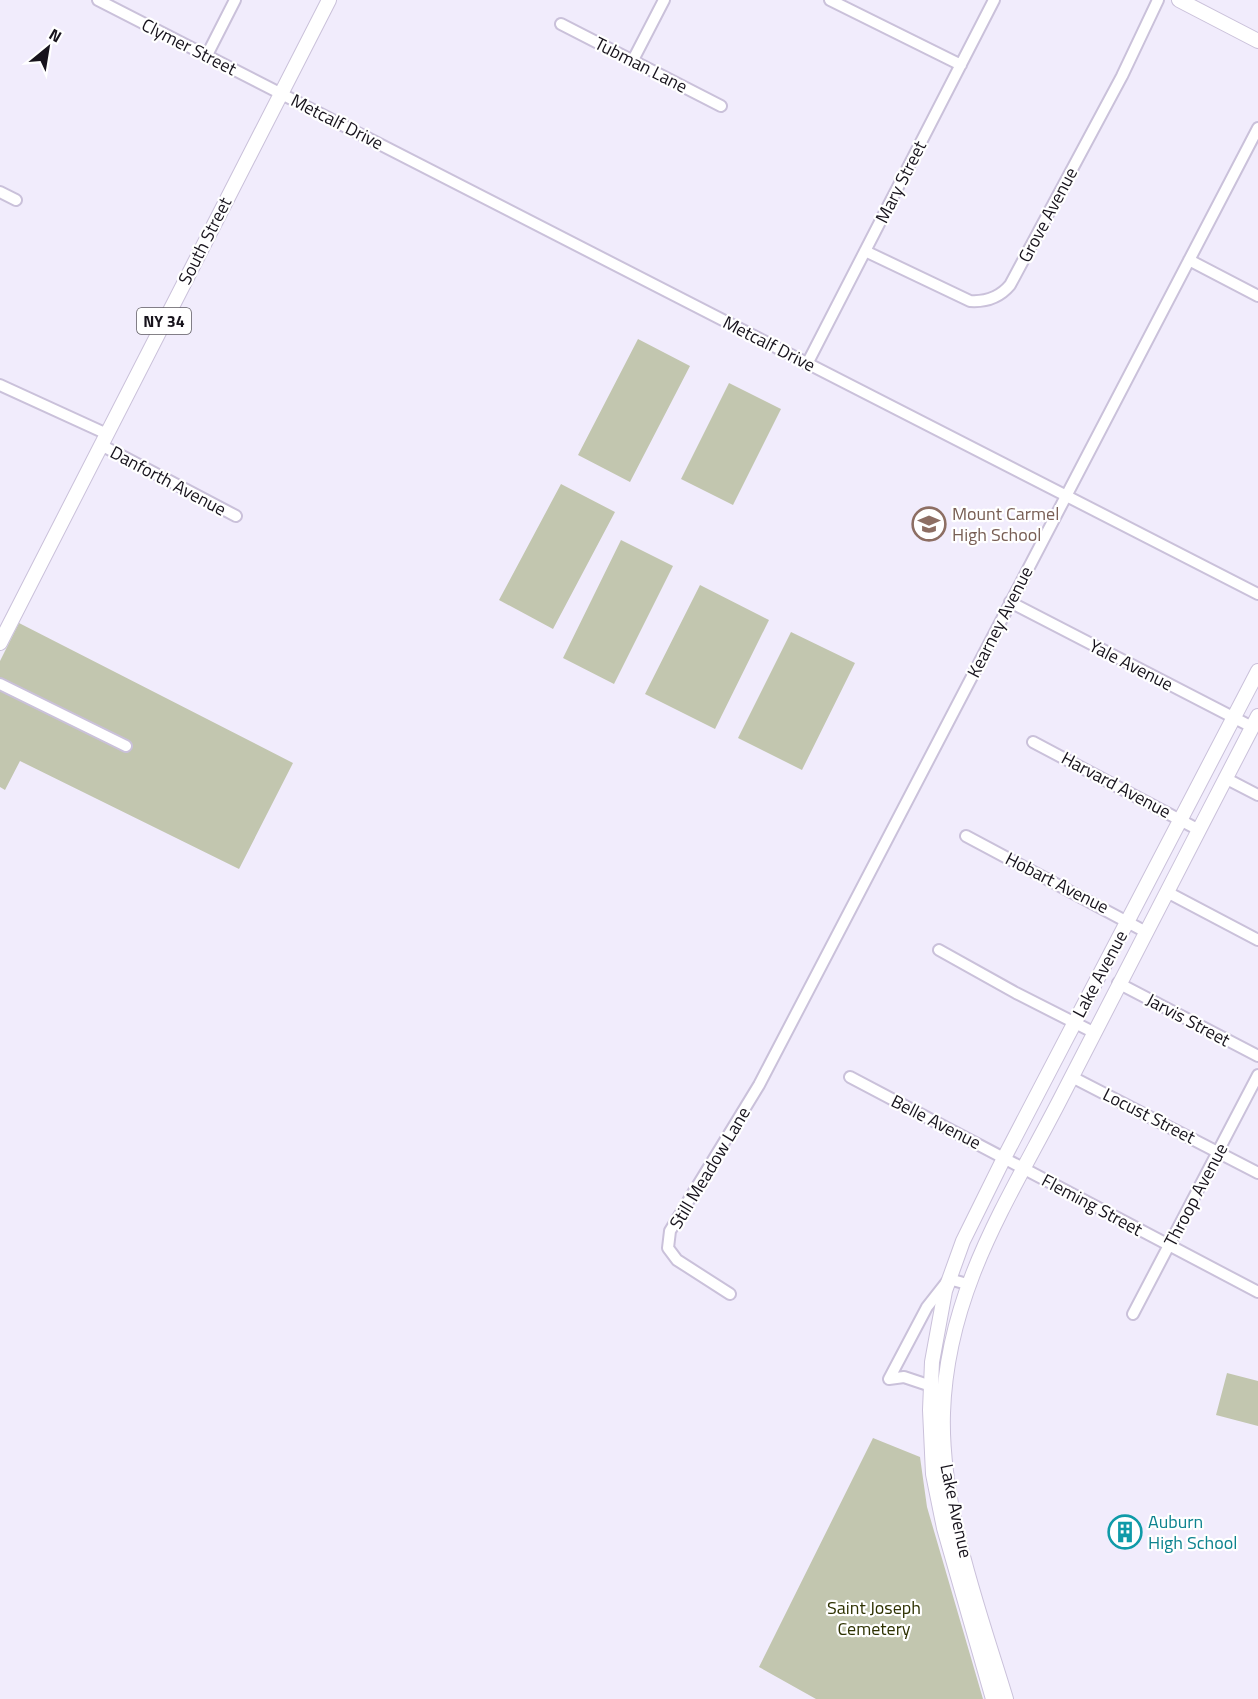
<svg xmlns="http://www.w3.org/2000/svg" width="1258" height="1699" font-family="'Titillium Web',sans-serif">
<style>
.green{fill:#c2c6af}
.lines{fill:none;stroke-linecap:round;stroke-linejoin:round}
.minor-casing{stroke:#cac1da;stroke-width:14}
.major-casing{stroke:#cac1da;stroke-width:16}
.minor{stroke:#fff;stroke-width:10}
.major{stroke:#fff;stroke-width:14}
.labels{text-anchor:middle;stroke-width:4.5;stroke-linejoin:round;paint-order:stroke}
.shield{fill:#fff;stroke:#5d5a60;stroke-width:1.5}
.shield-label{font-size:16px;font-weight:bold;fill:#17131c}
.street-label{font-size:18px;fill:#17131c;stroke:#fff}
.education-label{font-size:18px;fill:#785e54;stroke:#fff;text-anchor:start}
.culture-label{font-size:18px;fill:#0d838f;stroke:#fff;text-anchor:start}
.park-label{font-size:18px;fill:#2d3100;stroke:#fff}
</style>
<rect width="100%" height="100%" fill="#f1ecfc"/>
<path class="green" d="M638 339 690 366 630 482 578 455Z
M729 383 781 409 733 505 681 479Z
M561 484 615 512 553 629 499 600Z
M621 540 673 566 614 684 563 658Z
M700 585 769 620 715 729 645 694Z
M19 623 293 763 239 869 20 761 5 790 0 787V661Z
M791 632 855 663 802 770 738 738Z
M1227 1373 1258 1381V1426L1216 1415Z
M873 1438 920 1457 927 1507 983 1699H816L759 1667Z"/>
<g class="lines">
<g class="minor-casing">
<path id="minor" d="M98 0 1258 594
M830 0 961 65
M561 24 721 106
M207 55 235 0
M633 60 664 0
M0 192 16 200
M865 251 970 301C986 302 1000 297 1010 285L1122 76 1158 0
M1189 260 1258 296
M807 364 994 0
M0 385 107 434
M101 445 236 516
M1010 602 1252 727
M0 684 126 746
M1033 742 1199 830
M1225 778 1258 795
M966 836 1146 932
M1167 892 1258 940
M939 950 1016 993 1093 1032
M1118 983 1258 1056
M850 1077 1258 1292
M1072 1077 1258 1173
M730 1294 677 1260 668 1248 670 1231 759 1085 1258 128
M1133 1314 1258 1075
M889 1379 927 1307 949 1279 967 1284
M889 1379 904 1377 931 1386"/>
</g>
<g class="major-casing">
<path id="major" d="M1179 0 1258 41
M0 643 329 0
M993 1699 944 1528 933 1474 930 1410 932 1362 945 1291 963 1241 1004 1158 1258 671
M1006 1699C979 1610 940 1506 943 1413 947 1289 1010 1198 1064 1092 1129 966 1193 841 1258 716"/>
</g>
<use href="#minor" class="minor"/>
<use href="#major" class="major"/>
</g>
<defs>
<g id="school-ring" transform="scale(1.725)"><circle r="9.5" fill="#fff" stroke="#8d6e63" stroke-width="1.5"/><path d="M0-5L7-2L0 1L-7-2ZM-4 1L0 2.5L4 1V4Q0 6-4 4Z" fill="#8d6e63"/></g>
<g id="building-ring" transform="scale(1.725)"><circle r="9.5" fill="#fff" stroke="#0f9aa8" stroke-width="1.5"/><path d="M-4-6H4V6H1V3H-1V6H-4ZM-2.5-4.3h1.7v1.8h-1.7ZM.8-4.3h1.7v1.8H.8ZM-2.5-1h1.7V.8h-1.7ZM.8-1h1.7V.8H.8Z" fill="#0f9aa8"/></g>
</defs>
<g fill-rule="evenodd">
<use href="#school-ring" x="929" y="524"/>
<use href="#building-ring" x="1125" y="1532"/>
</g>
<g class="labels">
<rect class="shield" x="137" y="308" width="54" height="26" rx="4.5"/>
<g class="shield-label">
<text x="164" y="327">NY 34</text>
</g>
<g class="street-label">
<text transform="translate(189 47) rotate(27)" y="6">Clymer Street</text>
<text transform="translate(641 65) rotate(27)" y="6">Tubman Lane</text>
<text transform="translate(337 122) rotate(27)" y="6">Metcalf Drive</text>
<text transform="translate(901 182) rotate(-63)" y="6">Mary Street</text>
<text transform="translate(1048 215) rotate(-62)" y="6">Grove Avenue</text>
<text transform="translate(205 241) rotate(-63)" y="6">South Street</text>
<text transform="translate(769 344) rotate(27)" y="6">Metcalf Drive</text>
<text transform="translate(168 481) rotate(28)" y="6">Danforth Avenue</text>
<text transform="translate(1000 622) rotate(-63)" y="6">Kearney Avenue</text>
<text transform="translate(1131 665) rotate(27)" y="6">Yale Avenue</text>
<text transform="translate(1116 785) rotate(28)" y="6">Harvard Avenue</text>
<text transform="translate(1057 883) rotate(27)" y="6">Hobart Avenue</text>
<text transform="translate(1100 974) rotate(-62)" y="6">Lake Avenue</text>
<text transform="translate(1188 1020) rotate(28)" y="6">Jarvis Street</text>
<text transform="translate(1149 1116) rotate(27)" y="6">Locust Street</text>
<text transform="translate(936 1122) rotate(27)" y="6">Belle Avenue</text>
<text transform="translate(710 1168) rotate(-59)" y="6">Still Meadow Lane</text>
<text transform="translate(1196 1195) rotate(-62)" y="6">Throop Avenue</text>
<text transform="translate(1092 1205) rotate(28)" y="6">Fleming Street</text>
<text transform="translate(956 1511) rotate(78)" y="6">Lake Avenue</text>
</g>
<g class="education-label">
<text x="952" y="520">Mount Carmel<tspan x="952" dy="21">High School</tspan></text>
</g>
<g class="culture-label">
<text x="1148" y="1528">Auburn<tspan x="1148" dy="21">High School</tspan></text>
</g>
<g class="park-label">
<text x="874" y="1614">Saint Joseph<tspan x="874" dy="21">Cemetery</tspan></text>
</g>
</g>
<g transform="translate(48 48) rotate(30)" stroke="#ffffff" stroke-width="4.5" paint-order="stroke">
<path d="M0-4.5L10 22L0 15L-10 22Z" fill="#17131c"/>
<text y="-9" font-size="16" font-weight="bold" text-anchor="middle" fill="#17131c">N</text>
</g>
</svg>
